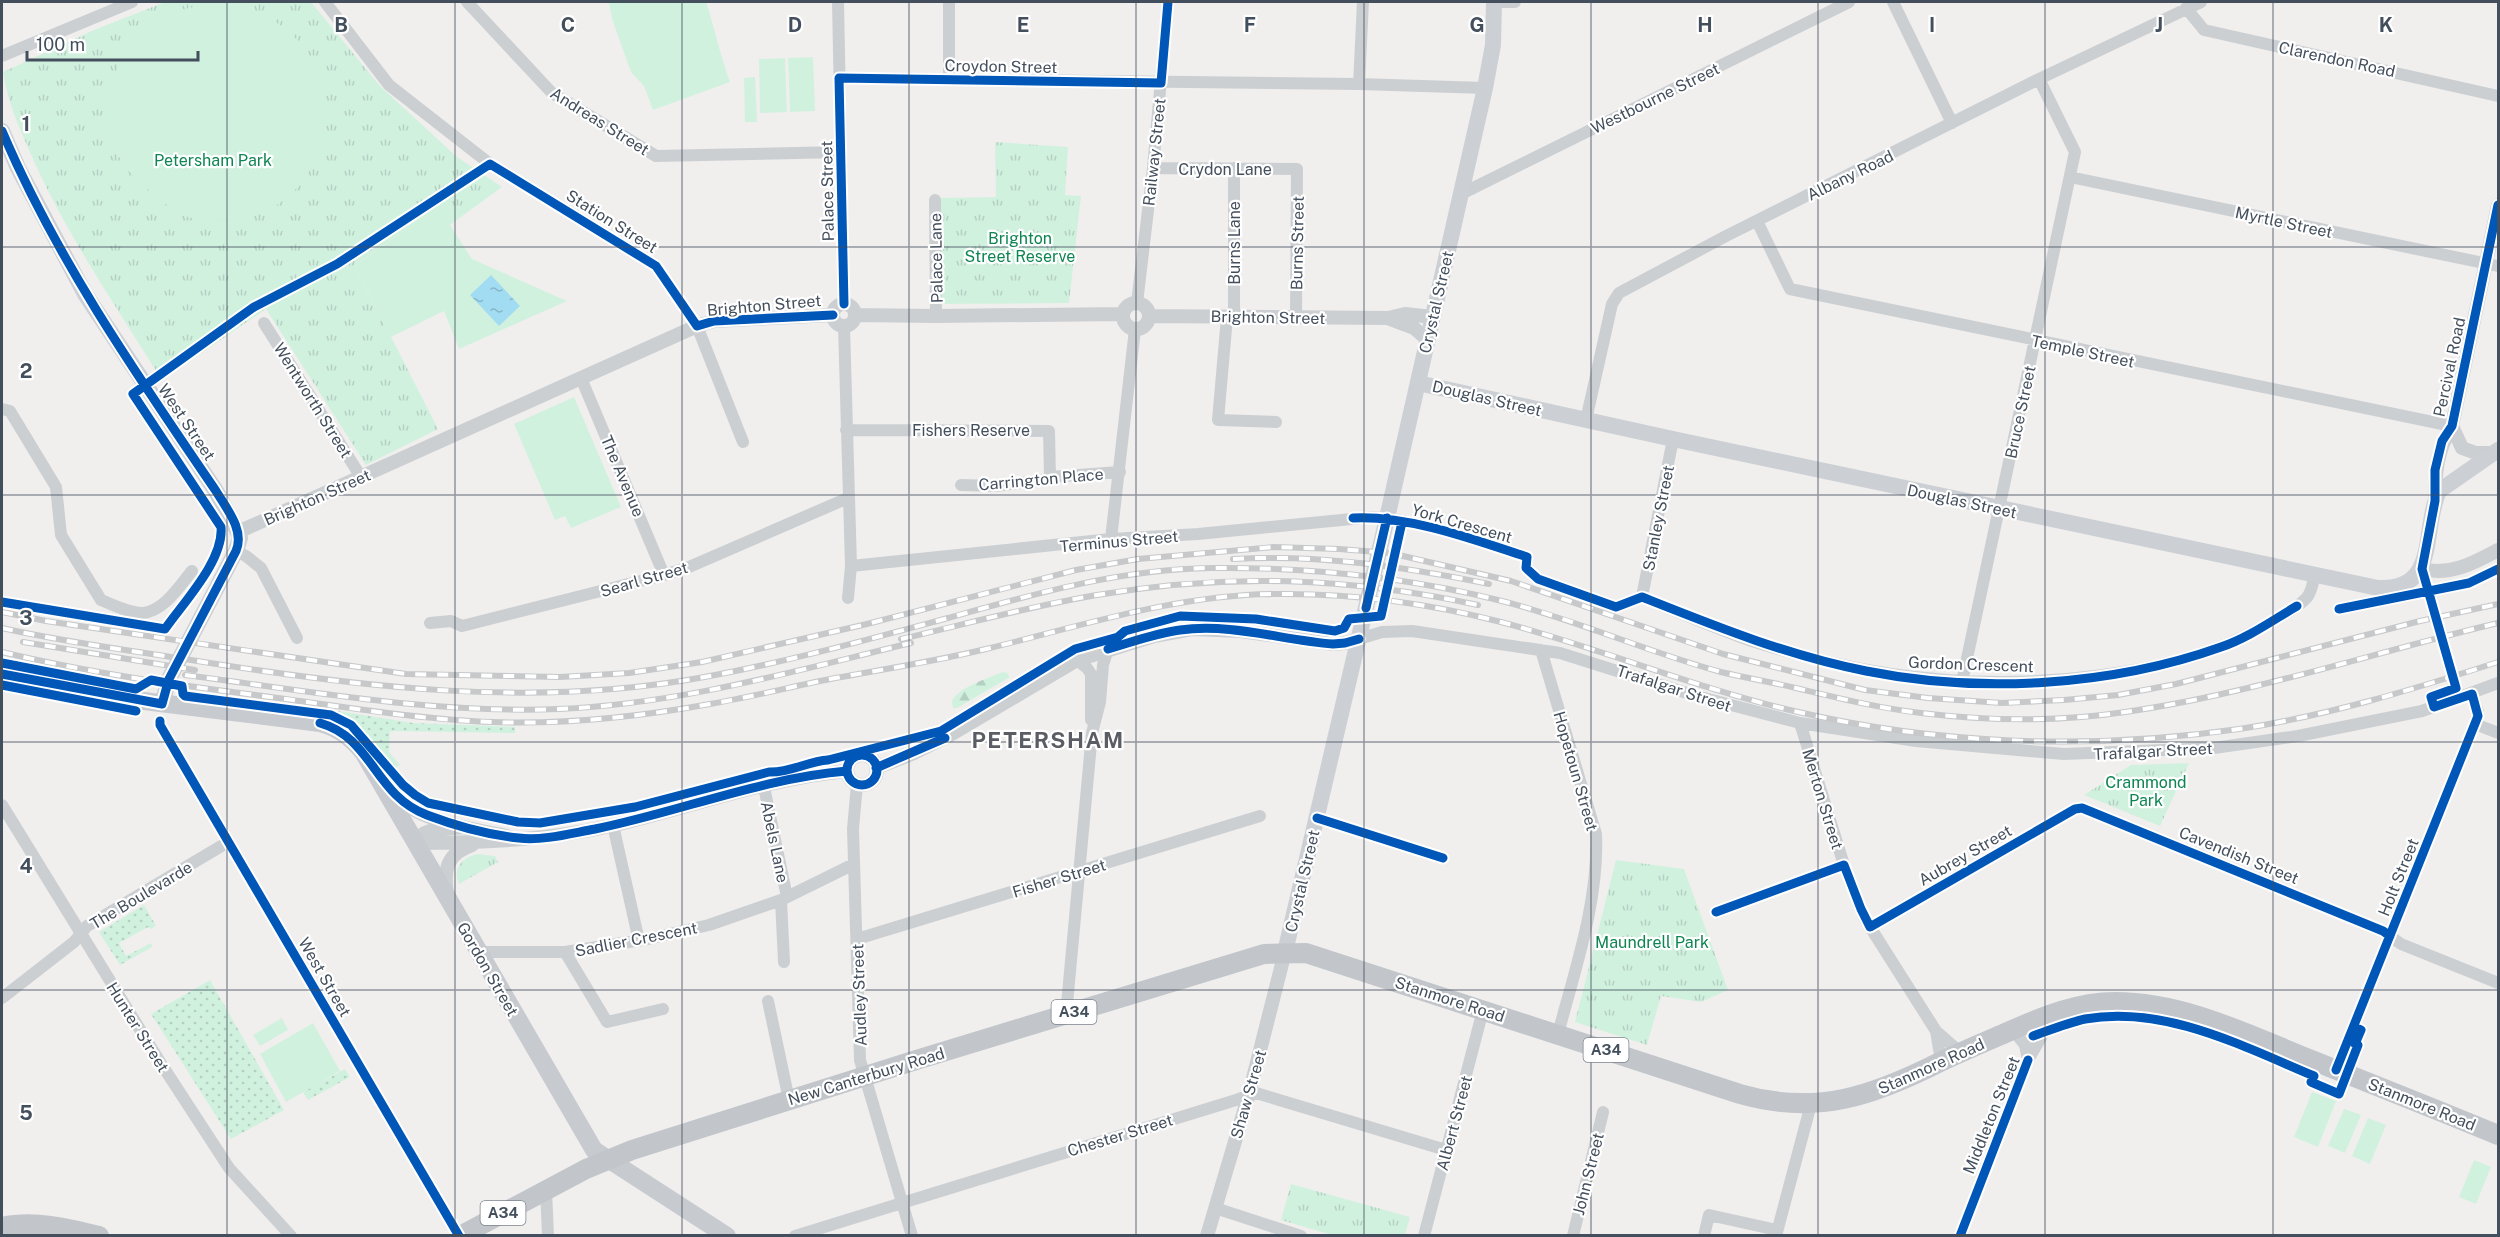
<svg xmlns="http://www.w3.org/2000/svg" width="2500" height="1237" font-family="'Public Sans',sans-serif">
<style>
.grass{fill:url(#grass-dots)}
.forest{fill:url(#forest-firs)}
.park{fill:url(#park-tufts)}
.pitch{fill:#d1f1df}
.water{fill:url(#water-ripples)}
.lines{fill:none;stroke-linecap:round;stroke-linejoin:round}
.minor{stroke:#cccfd2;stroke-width:12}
.tertiary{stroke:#cccfd2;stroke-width:14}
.secondary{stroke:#ccd0d4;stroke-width:16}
.primary{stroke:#c7cacf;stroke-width:18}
.trunk{stroke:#c2c6cb;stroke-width:20}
.rail-casing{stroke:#c6c8ca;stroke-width:6}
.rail{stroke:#fff;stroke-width:4;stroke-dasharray:11;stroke-linecap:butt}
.cycleway-casing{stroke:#fff;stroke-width:13}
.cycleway{stroke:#0057b8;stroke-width:9}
.grid{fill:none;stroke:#444f5d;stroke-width:1.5;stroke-opacity:0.55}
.labels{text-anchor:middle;stroke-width:4.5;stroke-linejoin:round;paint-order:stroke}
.shield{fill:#fff;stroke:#7c848e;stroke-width:1.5}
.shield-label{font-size:15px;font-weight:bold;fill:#444f5d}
.street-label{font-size:16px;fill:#444f5d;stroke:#fff}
.park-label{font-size:16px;fill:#0e8552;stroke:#fff}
.district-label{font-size:22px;font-weight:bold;letter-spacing:1.5px;fill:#5a5d63;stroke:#fff}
.grid-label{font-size:20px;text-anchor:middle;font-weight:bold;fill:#444f5d;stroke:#fff;stroke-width:4.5;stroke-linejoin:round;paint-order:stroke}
</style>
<defs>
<pattern id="grass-dots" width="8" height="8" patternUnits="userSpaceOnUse" patternTransform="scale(1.5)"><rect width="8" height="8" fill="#d1f1df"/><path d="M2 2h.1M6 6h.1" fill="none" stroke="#b5d0c2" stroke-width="1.8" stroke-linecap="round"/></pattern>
<pattern id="forest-firs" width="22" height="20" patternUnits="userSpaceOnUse" patternTransform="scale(1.5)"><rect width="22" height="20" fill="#d1f1df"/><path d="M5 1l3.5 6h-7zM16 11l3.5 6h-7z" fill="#b5d0c2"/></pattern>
<pattern id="park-tufts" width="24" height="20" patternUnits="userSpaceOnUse" patternTransform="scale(1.5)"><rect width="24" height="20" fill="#d1f1df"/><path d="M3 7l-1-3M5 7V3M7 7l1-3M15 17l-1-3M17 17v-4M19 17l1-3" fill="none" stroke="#b5d0c2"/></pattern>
<pattern id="water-ripples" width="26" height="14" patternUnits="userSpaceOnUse" patternTransform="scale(1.5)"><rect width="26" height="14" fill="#a2dcf2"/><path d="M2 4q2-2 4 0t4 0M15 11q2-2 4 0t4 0" fill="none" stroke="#86b5c7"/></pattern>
</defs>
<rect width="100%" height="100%" fill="#f0efee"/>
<path class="grass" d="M338 711 413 723 515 727V733L390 731 389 752 400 765 393 770 354 725 338 715Z
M144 905 156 926 151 929 148 927 119 943 126 956 151 943 152 947 120 965 99 932Z
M210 980 284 1110 231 1139 151 1014Z
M345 1069 350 1077 308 1100 303 1092Z"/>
<path class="forest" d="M1003 672 1007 673 1010 677 957 708H953L952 702C955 689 990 677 1003 672Z"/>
<path class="park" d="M165 2H311L380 86 457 157 502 187 458 219 444 200 355 266 438 429 366 465 266 309 162 380C115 305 64 231 29 150 17 122 8 103 3 72L94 30Z
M995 142 1068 147 1065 195 1081 196 1069 303 940 304 939 198 996 197Z
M2189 763 2160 826 2084 795 2131 765Z
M478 854 495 856 498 862 459 884C452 868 463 857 478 854Z
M1616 860 1684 869 1728 990 1701 1002 1661 996 1647 1045 1575 1022Z
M1291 1184 1410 1217 1405 1235H1332L1281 1220Z"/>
<path class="pitch" d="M609 2H706C715 29 720 55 730 82L653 110 644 86 631 72 612 19Z
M235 3C258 11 281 22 297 40 354 104 319 213 231 220 197 223 183 219 157 197 144 186 131 176 122 162 91 110 116 41 169 15 190 5 212 4 235 3Z
M813 57 815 111 790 112 788 58Z
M785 58 787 112 760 113 759 59Z
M755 77 757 122H745L744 78Z
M444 200 458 219 450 225 472 259 567 301 459 349 444 311 391 337 355 266Z
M574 397 621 507 571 528 565 516 555 520 514 424Z
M282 1018 288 1030 260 1046 253 1035Z
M313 1023 340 1071 286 1102 260 1054Z
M2312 1092 2336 1101 2318 1147 2294 1137Z
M2344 1109 2361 1115 2345 1153 2328 1146Z
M2368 1118 2386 1125 2370 1164 2352 1156Z
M2474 1160 2491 1167 2476 1204 2459 1197Z"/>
<path class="water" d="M491 275 520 306 499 326 470 295Z"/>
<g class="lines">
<path class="minor" d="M325 2 389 85 490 164 656 266 697 326 743 442
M467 2 552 93 656 156 841 152
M838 2 844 304
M1494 2H1515
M1893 2 1952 123
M2186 8 2204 30 2498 96
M2 56 132 2
M839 78 1359 84 1485 88
M949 80V2
M1359 84 1363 2
M1153 168 1297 169 1296 317
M1234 168V317
M2070 177 2498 266
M1461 194 1849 2
M935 200 936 316
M1757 221 1790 289 2452 426
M1137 303 1153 168 1168 2
M1227 317 1218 420 1276 422
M264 323 361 477
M844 326 851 566 848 598
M581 378 664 575
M2 409 10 411 56 487 61 535 101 600C113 605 129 613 142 613 164 612 180 585 192 571
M1586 420 1612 304 1619 293 1726 236 2039 79 2201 2
M846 430 1049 431 1050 477
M1673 439 1642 597C1678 612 1715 628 1752 641 1863 677 1979 691 2095 676 2145 670 2198 659 2243 637 2257 630 2301 607 2308 596 2312 590 2313 582 2315 575
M961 485 995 486 1046 480 1050 477 1120 472
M1111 539 1135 329
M236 551 246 556 261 568 297 638
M851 566 1111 539 1198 534 1372 517C1419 520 1482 542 1527 557
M430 623 451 621 462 626 664 575 689 567 848 498
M1359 639 1382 632 1412 631 1560 653 1693 695 1800 723 1916 741 2064 754 2214 748 2298 736 2422 711 2498 683
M1541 650 1596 834C1599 901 1575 969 1558 1034
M1077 660 1087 668 1091 674V720
M1962 682 2075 152 2039 79
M1800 723 1844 865 1865 919 1936 1031 1961 1053
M2475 724 2498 733
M165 733 459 1236
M857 784 853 829 860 1060 912 1236
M764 787 787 897
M2 805 160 1062 229 1168 291 1236
M613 825 639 941
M781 900 784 962
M1870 927 2075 809 2082 808 2383 931 2401 944 2498 983
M857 939 1260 816
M478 952H565L648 939 709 925 781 900 854 864
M565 952 607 1022 663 1009
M2 998 74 942 87 926 228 842
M768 1001 789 1100
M1066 1015 1092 733 1100 702 1103 665 1108 649
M2013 1030 2025 1045 2028 1060
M1936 1031 1941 1061
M2336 1070 2475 724 2478 712 2472 694
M546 1190 548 1236
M1215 1208 1301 1236
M795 1236 1236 1100 1256 1093 1446 1150
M1424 1236 1483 1010
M1573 1236 1603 1112
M1704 1236 1709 1215 1777 1230
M1776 1236 1811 1104
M1960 1236 2028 1060 2047 1027 2057 1015"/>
<path class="tertiary" d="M1123 316a13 13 0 1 1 26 0a13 13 0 1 1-26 0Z
M833 315a11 11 0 1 1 22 0a11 11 0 1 1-22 0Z
M855 315 936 316 1123 314
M1149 316 1388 318 1405 314 1433 317
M1390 319 1414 328 1428 340
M2452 426 2462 448 2476 453H2494
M2435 501C2435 473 2437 450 2452 426L2498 205
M238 532 697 326 714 321 833 315
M2422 569C2450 576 2474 563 2498 550
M847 770a15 15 0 1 1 30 0a15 15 0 1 1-30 0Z
M876 768 914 753 950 735 1077 660 1154 636 1192 629 1240 631 1333 644 1345 643 1359 639
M388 787C394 793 399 799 405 804 430 823 476 830 507 836
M463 827C448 829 421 827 415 843 482 843 550 840 615 825 691 807 770 778 847 771
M447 893C443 869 448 853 472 845
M1207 1236 1249 1094 1285 952"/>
<path class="secondary" d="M2 131 18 168 85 294 216 491 238 532 240 538 236 551 169 679 162 704
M1418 383 1673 439 2378 588C2440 591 2421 530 2439 491L2498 450
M1285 952 1387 518 1485 88 1493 45 1494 2"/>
<path class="primary" d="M2 674 136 700 320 723C339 728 350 737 363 752L594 1150 727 1236"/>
<path class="trunk" d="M2 1227C34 1220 67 1228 99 1236
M460 1236 586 1169 632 1150 913 1061 1264 954 1306 953 1740 1094C1816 1116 1873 1096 1940 1062 1963 1051 1987 1041 2010 1031 2044 1016 2078 1002 2115 1002 2183 1002 2247 1034 2309 1059 2372 1084 2435 1109 2498 1135"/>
<g class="rail-casing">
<path id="rail" d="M1233 559C1320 554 1405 567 1489 584
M2 612 46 621 406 674 560 677 629 673 702 662 867 624 1076 570 1138 559 1274 547 1339 549 1390 553 1511 581 1723 654 1865 690 1928 698 2002 703 2064 700 2118 695 2176 684 2420 621 2498 604
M2 628C64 642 127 650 191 660 359 687 530 708 699 678 783 663 866 640 948 618 1034 594 1120 569 1211 568 1308 567 1407 577 1502 601 1577 620 1647 652 1721 672 1746 678 1771 682 1796 688 1838 698 1878 708 1921 713 1988 721 2059 722 2125 712 2251 694 2375 652 2498 623
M901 639C966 624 1031 606 1097 595 1228 573 1348 577 1478 605
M23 642 195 670
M2 652C93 674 185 686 278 698 338 706 397 716 456 720 541 727 627 719 710 704 752 697 794 686 835 678 886 669 936 661 986 649 1081 626 1175 595 1274 594 1349 593 1428 603 1501 622 1600 648 1695 688 1794 711 1938 745 2093 750 2239 729 2327 716 2414 689 2498 662
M185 675C309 691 434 714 559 709 680 704 794 671 911 643"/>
</g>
<use href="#rail" class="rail"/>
<g class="cycleway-casing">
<path id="cycleway" d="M2 131C57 260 137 375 216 491 226 508 245 530 236 551L169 679 162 704 2 674
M844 304 839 78 1161 83 1168 2
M1353 518C1408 515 1475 540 1527 557L1526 568 1538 579 1616 607 1642 597C1715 626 1789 656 1866 671 1980 694 2112 686 2221 647 2248 638 2273 620 2297 606
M2 602 165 629C184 602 224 560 221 527L133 394 254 307 337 264 490 164 656 266 697 326 714 321 833 315
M1366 608 1387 518
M2339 609 2469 583 2498 569
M1108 649C1132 642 1156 633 1180 630 1231 623 1282 640 1333 644L1345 643 1359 639
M2 663 136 689 151 680 182 686 183 694 185 696 331 715 351 725 403 785 415 795 428 803 518 822 540 823 635 807 769 772C790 773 808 761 828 760L941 731 1075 649 1118 637 1125 631 1180 616 1256 619 1335 631 1344 628 1349 619 1381 616 1402 522
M2 685 136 711
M160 721V725L459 1236
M320 723C373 738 374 795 427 815 456 826 488 835 519 838 543 841 572 833 595 829 679 812 762 778 847 771
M847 770a15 15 0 1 1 30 0a15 15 0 1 1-30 0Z
M876 768 945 738
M1317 818 1443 858
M1716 912 1844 865 1861 909 1870 927 2075 809 2082 808 2383 931 2390 936
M2033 1036C2050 1030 2067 1023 2085 1019 2165 1005 2242 1046 2314 1076L2311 1082 2339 1094 2358 1045 2355 1044 2361 1030 2359 1029
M2336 1070 2478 716 2472 694 2434 707 2431 697 2456 688 2422 569 2435 501V470L2442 441 2452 426 2498 205
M1960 1236 2028 1060"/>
</g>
<use href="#cycleway" class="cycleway"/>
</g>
<path class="grid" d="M227 2V1236M455 2V1236M682 2V1236M909 2V1236M1136 2V1236M1364 2V1236M1591 2V1236M1818 2V1236M2045 2V1236M2273 2V1236M2 247H2498M2 495H2498M2 742H2498M2 990H2498"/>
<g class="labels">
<g class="shield">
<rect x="1051.5" y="1000" width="45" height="24" rx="4.5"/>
<rect x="1583.5" y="1038" width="45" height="24" rx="4.5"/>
<rect x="480.5" y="1201" width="45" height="24" rx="4.5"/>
</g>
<g class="shield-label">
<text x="1074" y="1017">A34</text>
<text x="1606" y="1055">A34</text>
<text x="503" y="1218">A34</text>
</g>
<g class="street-label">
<text transform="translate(2337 59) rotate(12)" y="6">Clarendon Road</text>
<text transform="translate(1001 66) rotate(1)" y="6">Croydon Street</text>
<text transform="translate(1655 98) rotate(-26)" y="6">Westbourne Street</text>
<text transform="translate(600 121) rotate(32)" y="6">Andreas Street</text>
<text transform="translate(1154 152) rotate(-84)" y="6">Railway Street</text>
<text x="1225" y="175">Crydon Lane</text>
<text transform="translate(1850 175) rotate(-26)" y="6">Albany Road</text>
<text transform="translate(827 191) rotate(-91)" y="6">Palace Street</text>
<text transform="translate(612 221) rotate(32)" y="6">Station Street</text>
<text transform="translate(2284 222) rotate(12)" y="6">Myrtle Street</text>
<text transform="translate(1234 243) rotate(-90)" y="6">Burns Lane</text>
<text transform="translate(1297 243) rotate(-89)" y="6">Burns Street</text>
<text transform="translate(936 258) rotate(-91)" y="6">Palace Lane</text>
<text transform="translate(1436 302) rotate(-77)" y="6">Crystal Street</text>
<text transform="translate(764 305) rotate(-5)" y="6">Brighton Street</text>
<text transform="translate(1268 317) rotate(1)" y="6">Brighton Street</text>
<text transform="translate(2083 351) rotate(12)" y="6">Temple Street</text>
<text transform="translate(2449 367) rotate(-78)" y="6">Percival Road</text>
<text transform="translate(1487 398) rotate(13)" y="6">Douglas Street</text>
<text transform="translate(313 400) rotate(58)" y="6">Wentworth Street</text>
<text transform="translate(2020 412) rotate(-78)" y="6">Bruce Street</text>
<text transform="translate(187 422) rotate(56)" y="6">West Street</text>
<text x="971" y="436">Fishers Reserve</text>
<text transform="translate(623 476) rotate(67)" y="6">The Avenue</text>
<text transform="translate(1041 479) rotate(-5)" y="6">Carrington Place</text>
<text transform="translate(317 497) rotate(-24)" y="6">Brighton Street</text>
<text transform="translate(1962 501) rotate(12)" y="6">Douglas Street</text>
<text transform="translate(1658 518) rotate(-79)" y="6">Stanley Street</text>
<text transform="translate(1462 523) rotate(16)" y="6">York Crescent</text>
<text transform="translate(1119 541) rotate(-5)" y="6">Terminus Street</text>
<text transform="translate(644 579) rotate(-16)" y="6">Searl Street</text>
<text transform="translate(1971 664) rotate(2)" y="6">Gordon Crescent</text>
<text transform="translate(1674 688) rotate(18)" y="6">Trafalgar Street</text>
<text transform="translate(2153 751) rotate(-3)" y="6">Trafalgar Street</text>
<text transform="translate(1576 771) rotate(74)" y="6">Hopetoun Street</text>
<text transform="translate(1823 799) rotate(73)" y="6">Merton Street</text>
<text transform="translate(775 842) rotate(78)" y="6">Abels Lane</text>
<text transform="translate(1965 855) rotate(-30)" y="6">Aubrey Street</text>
<text transform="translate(2239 855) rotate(22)" y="6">Cavendish Street</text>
<text transform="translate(2398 877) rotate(-68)" y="6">Holt Street</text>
<text transform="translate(1059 878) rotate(-17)" y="6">Fisher Street</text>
<text transform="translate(1302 881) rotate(-77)" y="6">Crystal Street</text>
<text transform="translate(141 895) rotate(-31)" y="6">The Boulevarde</text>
<text transform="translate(636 939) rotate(-11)" y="6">Sadlier Crescent</text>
<text transform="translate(488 969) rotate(60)" y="6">Gordon Street</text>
<text transform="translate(325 977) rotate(60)" y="6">West Street</text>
<text transform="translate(859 995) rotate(-92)" y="6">Audley Street</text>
<text transform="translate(1450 999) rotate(18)" y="6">Stanmore Road</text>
<text transform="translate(138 1027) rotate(58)" y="6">Hunter Street</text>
<text transform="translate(1931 1066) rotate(-24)" y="6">Stanmore Road</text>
<text transform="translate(866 1076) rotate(-17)" y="6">New Canterbury Road</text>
<text transform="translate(1248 1094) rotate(-74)" y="6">Shaw Street</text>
<text transform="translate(2422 1104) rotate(22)" y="6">Stanmore Road</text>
<text transform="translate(1991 1115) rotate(-68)" y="6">Middleton Street</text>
<text transform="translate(1454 1123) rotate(-75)" y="6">Albert Street</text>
<text transform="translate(1120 1135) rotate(-17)" y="6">Chester Street</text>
<text transform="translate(1588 1174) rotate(-76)" y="6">John Street</text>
</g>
<g class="park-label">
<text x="213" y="166">Petersham Park</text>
<text x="1020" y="244">Brighton<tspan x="1020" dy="18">Street Reserve</tspan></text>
<text x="2146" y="788">Crammond<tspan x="2146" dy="18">Park</tspan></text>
<text x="1652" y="948">Maundrell Park</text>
</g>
<g class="district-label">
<text x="1048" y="748">PETERSHAM</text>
</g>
</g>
<g class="grid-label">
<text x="341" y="32">B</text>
<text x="568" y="32">C</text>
<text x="795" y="32">D</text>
<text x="1023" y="32">E</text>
<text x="1250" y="32">F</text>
<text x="1477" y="32">G</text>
<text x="1705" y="32">H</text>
<text x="1932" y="32">I</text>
<text x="2159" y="32">J</text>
<text x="2386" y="32">K</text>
<text x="26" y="131">1</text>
<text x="26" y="378">2</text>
<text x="26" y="625">3</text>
<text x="26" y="873">4</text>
<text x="26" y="1120">5</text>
</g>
<rect width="2500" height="1237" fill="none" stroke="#444f5d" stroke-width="6"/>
<path d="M27 51v9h171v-9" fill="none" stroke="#444f5d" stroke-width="3"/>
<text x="36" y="51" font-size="18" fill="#444f5d" stroke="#ffffff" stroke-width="4.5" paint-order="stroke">100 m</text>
</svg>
